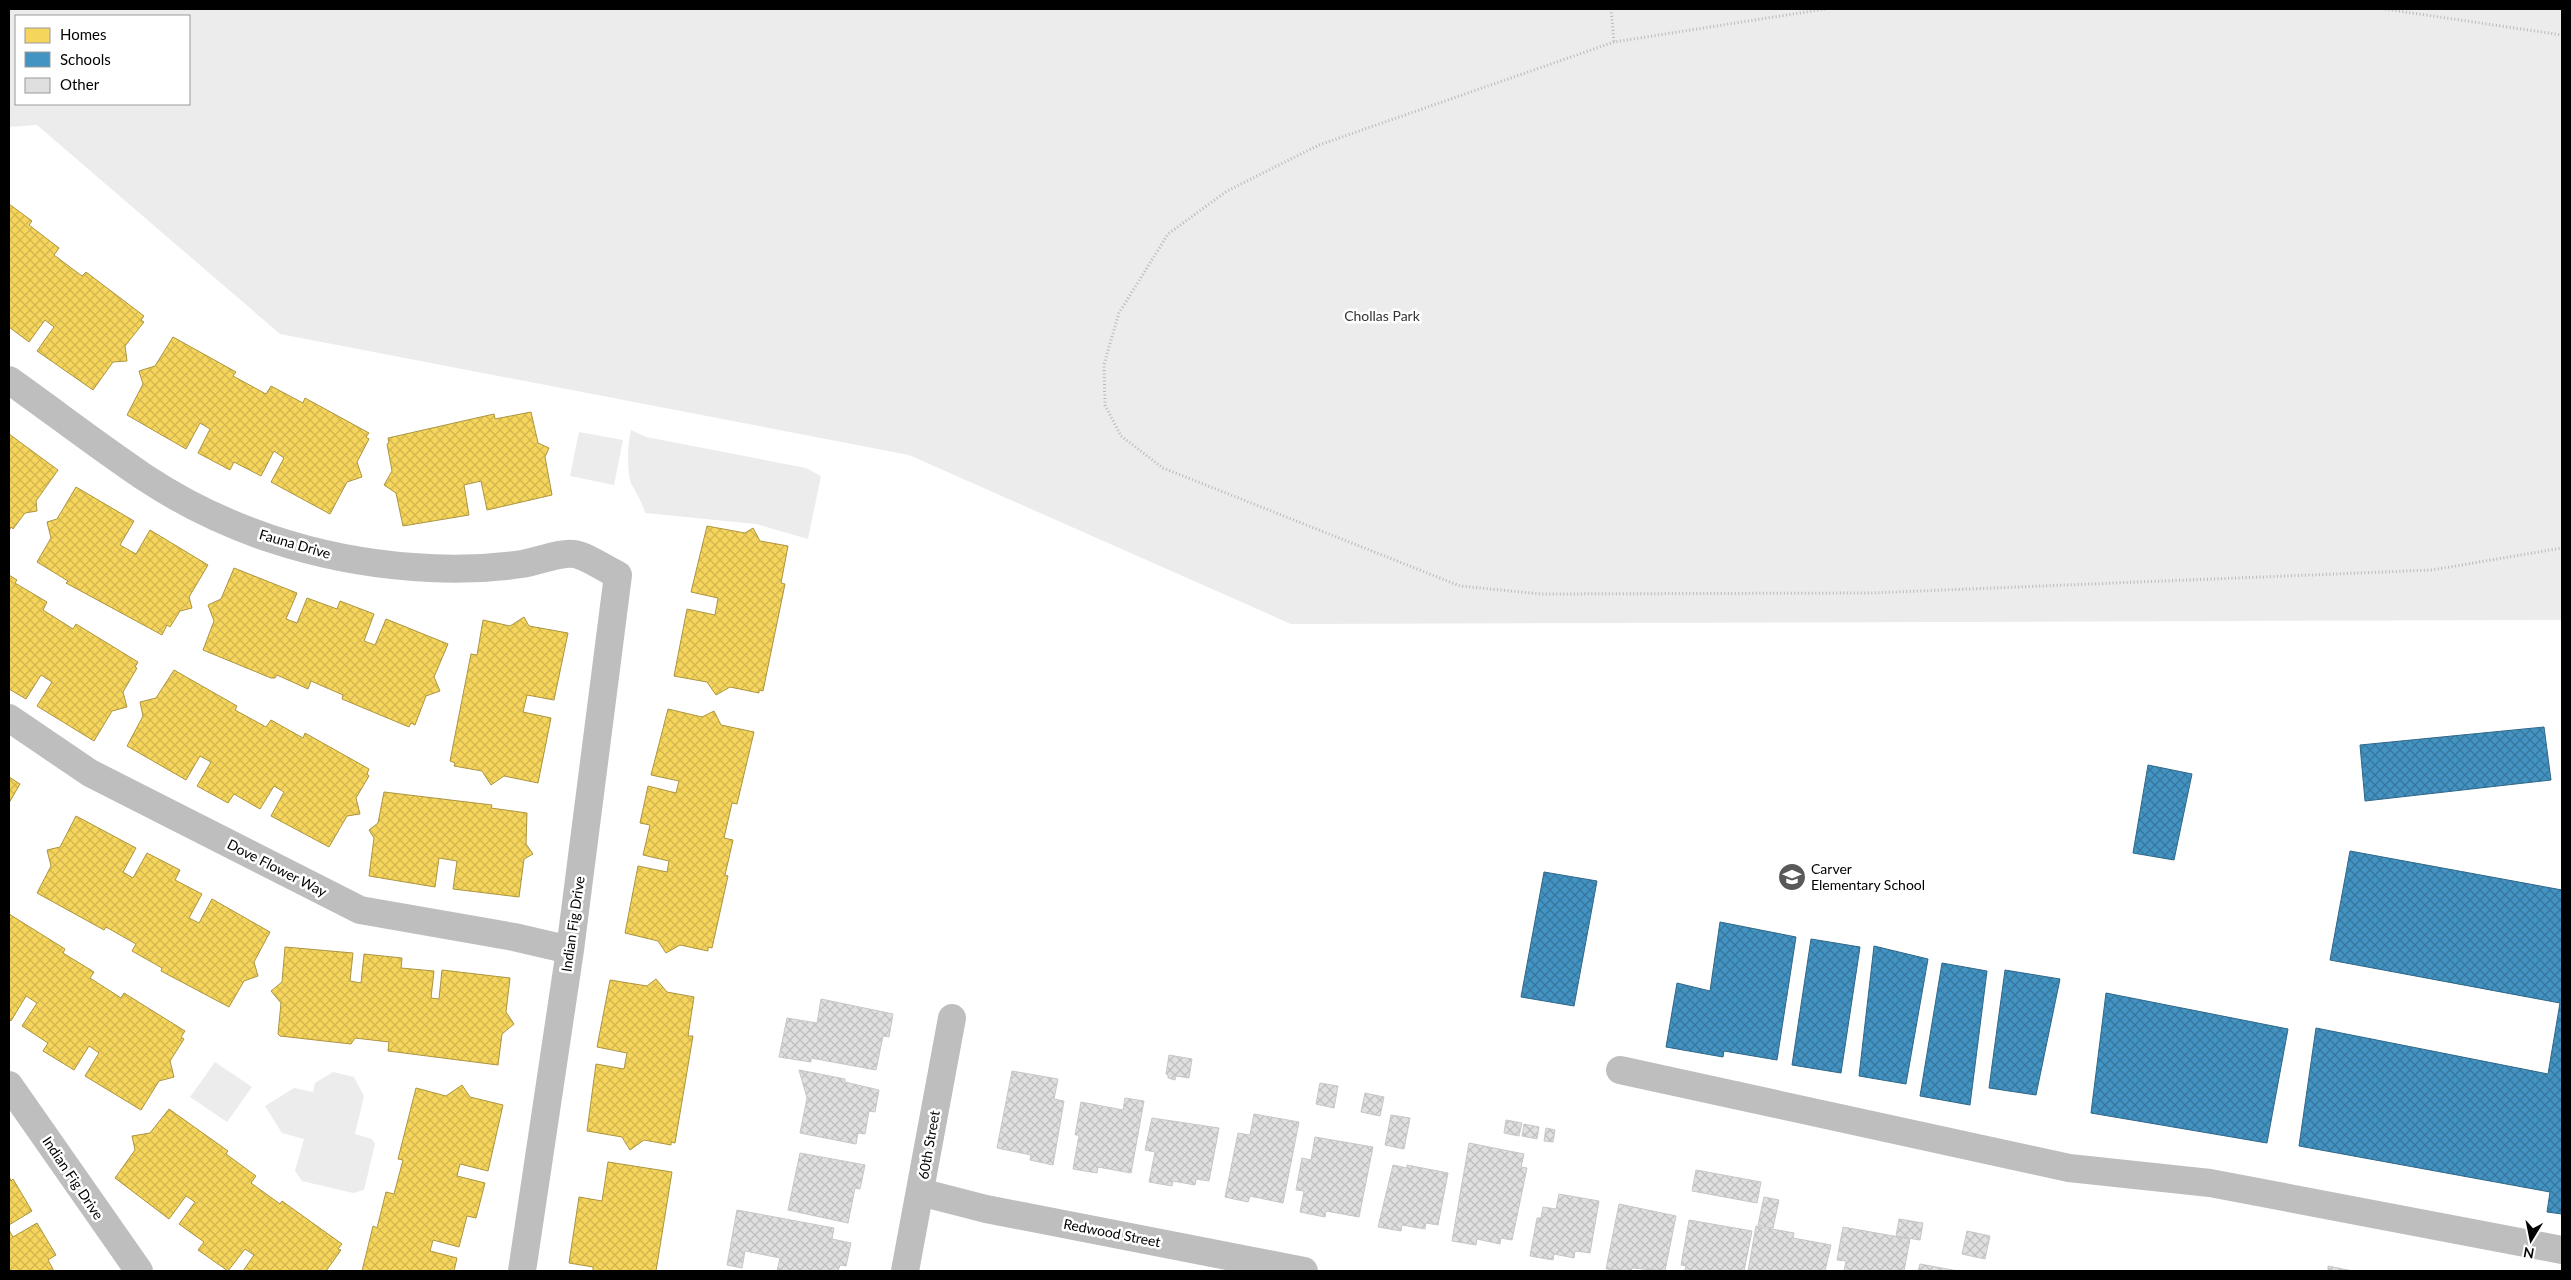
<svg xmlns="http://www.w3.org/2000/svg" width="2571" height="1280" font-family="Lato,sans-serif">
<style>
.green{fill:#ececec;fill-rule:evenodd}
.homes{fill:url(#homes-cross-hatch);stroke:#ac9540}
.schools{fill:url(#schools-cross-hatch);stroke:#2f6788}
.building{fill:url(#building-cross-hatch);stroke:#c7c7c7}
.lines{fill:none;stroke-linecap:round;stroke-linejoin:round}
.path{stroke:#b9b9b9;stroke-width:3;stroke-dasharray:1 2.5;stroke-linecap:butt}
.minor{stroke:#bebebe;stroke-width:28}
.labels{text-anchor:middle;stroke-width:5;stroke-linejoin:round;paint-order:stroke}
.park-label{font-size:14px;fill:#333;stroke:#fff}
.street-label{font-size:14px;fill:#000;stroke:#fff}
.poi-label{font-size:14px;fill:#000;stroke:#fff;text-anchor:start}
</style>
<defs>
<pattern id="homes-cross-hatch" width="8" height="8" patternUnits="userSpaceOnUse" patternTransform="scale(1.25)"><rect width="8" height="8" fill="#f6d55c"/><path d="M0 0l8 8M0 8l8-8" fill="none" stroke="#d1b54e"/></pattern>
<pattern id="schools-cross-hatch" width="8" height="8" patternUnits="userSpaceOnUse" patternTransform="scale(1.25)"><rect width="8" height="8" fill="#4393c3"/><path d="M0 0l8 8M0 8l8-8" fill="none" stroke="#36769c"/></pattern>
<pattern id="building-cross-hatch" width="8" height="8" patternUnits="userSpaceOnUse" patternTransform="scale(1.25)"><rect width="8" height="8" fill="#dfdfdf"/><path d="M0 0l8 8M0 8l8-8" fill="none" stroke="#bebebe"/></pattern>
</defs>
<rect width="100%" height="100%" fill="#fff"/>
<path class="green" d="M9 9H2562V620L1291 624 909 455 280 334 37 125 9 127ZM16 16H189V104H16Z
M631 430 646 437 806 468 821 476 808 539 756 524 645 513C642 501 637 495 632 485 626 475 628 441 631 430Z
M579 432 623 440 614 485 570 476Z
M215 1062 252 1087 227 1122 190 1097Z
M333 1072 354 1077 364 1096 355 1134 372 1139 375 1144 364 1190 353 1193 302 1181 295 1171 304 1139 282 1133 265 1106 294 1088 313 1092 315 1083Z"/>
<path class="homes" d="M9 204 32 221 29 225 59 248 54 255 82 276 86 272 144 316 141 320 144 322 125 346 127 361 113 362 93 390 37 351 54 327 45 320 29 342 9 327Z
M173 337 236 372 233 376 266 394 271 386 303 403 305 398 369 433 366 437 369 439 357 462 362 477 347 482 330 514 271 482 284 458 274 451 261 476 234 462 230 470 198 453 210 429 200 423 186 449 127 415 143 384 139 371 155 366Z
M531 412 538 443 549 448 545 457 552 495 487 510 481 481 464 485 469 515 403 526 396 493 384 485 392 471 387 444 389 443 388 438 494 414 495 419Z
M9 434 58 470 36 501 37 511 25 513 13 529 11 527 9 531Z
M76 487 134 521 120 545 136 554 150 530 208 565 189 597 192 608 180 611 170 627 167 625 162 635 66 583 68 581 37 562 51 538 47 522 57 519Z
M707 526 745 533 753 528 760 541 788 546 781 583 785 584 763 691 759 690V693L730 687 716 695 707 682 674 676 687 609 715 615 718 598 691 592Z
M234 568 297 593 286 619 297 623 307 598 337 609 340 601 374 614 364 641 375 645 386 619 448 644 434 677 440 691 426 696 415 725 411 723 409 727 342 699 343 695 311 681 308 689 277 675 275 678H271L203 650 214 621 208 605 221 599Z
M9 575 17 580 15 583 47 602 43 610 73 629 76 624 138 662 135 667 137 668 123 692 127 707 112 711 94 741 37 706 52 682 41 675 26 699 9 689Z
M524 617 529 626 568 633 554 700 527 695 523 712 551 718 538 783 504 776 491 785 482 771 454 766 455 763 450 761 471 654 477 655 483 620 510 626Z
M174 670 237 706 235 710 266 727 271 720 303 738 305 733 369 769 367 774 369 776 356 798 360 814 347 816 329 847 271 816 284 792 274 786 260 809 234 794 228 803 197 786 211 762 200 756 186 780 127 746 143 716 140 702 156 698Z
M668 709 702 717 714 711 721 725 754 732 737 804 732 803 724 838 733 840 725 875 728 876 712 948 708 947V951L680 945 666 953 658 941 625 933 638 866 667 872 669 861 643 855 650 825 640 823 648 786 676 793 679 781 651 775Z
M9 777 20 784 9 803Z
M384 792 492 805 491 808 527 813 526 844 533 854 524 859 519 897 453 889 457 861 439 858 435 887 369 876 374 838 369 830 378 823Z
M76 816 136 848 123 872 133 878 147 853 180 870 175 880 202 894 189 918 199 923 212 899 270 932 254 962 258 976 244 981 229 1007 161 971 162 968 132 951 136 944 106 927 104 930 37 893 51 866 47 850 60 847Z
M9 914 65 949 63 953 94 972 90 978 121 998 124 993 185 1031 181 1037 184 1039 170 1061 174 1077 159 1081 141 1110 85 1076 99 1053 89 1046 74 1070 43 1051 48 1043 22 1026 37 1003 26 996 11 1021 9 1019Z
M285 947 353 953 350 981 361 983 364 954 402 958 401 968 434 971 431 998 439 999 442 970 510 978 506 1012 514 1024 502 1034 498 1065 388 1051 389 1042 355 1038 351 1044 280 1036 278 1034 281 1003 271 991 282 982Z
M656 979 667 992 694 997 688 1036H693L675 1143 671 1142V1145L644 1140 630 1150 622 1137 587 1131 596 1064 624 1069 627 1053 597 1047 610 980 647 986Z
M462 1085 470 1097 503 1105 488 1171 460 1164 457 1176 485 1183 476 1218 467 1216 459 1247 433 1240 430 1251 457 1258 454 1271H362L373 1226 377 1228 386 1192 394 1194 403 1160 398 1159 416 1088 446 1096Z
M169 1109 228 1151 226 1154 256 1176 251 1183 280 1204 282 1201 342 1244 338 1249 341 1250 326 1271H243L254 1255 245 1249 228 1271 198 1250 204 1242 179 1224 195 1202 186 1196 169 1219 115 1178 135 1150 132 1136 150 1133Z
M608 1162 672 1172 656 1271H593V1267L569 1263 579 1197 602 1201Z
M9 1176 11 1181 13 1179 32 1211 9 1225Z
M37 1223 56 1255 48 1260 54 1271H9V1230L13 1237Z"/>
<path class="schools" d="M2544 727 2551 780 2365 801 2360 745Z
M2148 765 2192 774 2174 860 2133 853Z
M2350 851 2562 890V1214L2547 1212 2550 1192 2299 1146 2316 1028 2548 1074 2560 1003 2330 960Z
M1544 872 1597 881 1574 1006 1521 997Z
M1720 922 1796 937 1777 1060 1724 1051 1723 1057 1666 1047 1677 983 1710 991Z
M1811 939 1860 947 1841 1073 1792 1065Z
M1874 946 1928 959 1906 1084 1859 1076Z
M1942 963 1987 971 1970 1105 1920 1096Z
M2005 970 2060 979 2036 1095 1989 1088Z
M2106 993 2288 1029 2267 1143 2091 1113Z"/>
<path class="building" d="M821 999 893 1014 889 1037 883 1036 876 1070 811 1058V1062L779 1057 787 1018 817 1023Z
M1169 1055 1192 1059 1189 1078 1176 1076 1175 1080 1168 1078V1075L1166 1074Z
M799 1070 845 1079V1082L879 1090 875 1112 869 1111 865 1134 858 1133 856 1144 800 1133 807 1098Z
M1012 1071 1058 1079 1054 1099 1064 1101 1053 1165 1030 1160 1031 1155 997 1148Z
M1320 1083 1338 1086 1334 1108 1316 1104Z
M1365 1093 1384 1097 1380 1116 1361 1112Z
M1125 1098 1144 1101 1131 1173 1098 1167 1097 1173 1073 1169 1079 1135H1075L1081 1102 1123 1110Z
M1254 1114 1299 1122 1283 1203 1250 1196 1248 1202 1225 1197 1238 1133 1250 1135Z
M1391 1115 1410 1118 1404 1149 1385 1145Z
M1152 1118 1219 1128 1209 1181 1196 1179 1195 1185 1173 1181 1172 1186 1149 1182 1155 1152 1145 1150Z
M1506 1120 1522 1123 1519 1136 1504 1133Z
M1524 1124 1539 1127 1537 1139 1522 1136Z
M1546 1128 1555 1130 1553 1142 1544 1141Z
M1315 1137 1373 1147 1359 1217 1326 1211 1325 1217 1300 1212 1304 1191 1296 1190 1302 1158 1311 1160Z
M1469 1143 1524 1154 1521 1167 1527 1168 1512 1240 1501 1238 1500 1244 1477 1239 1476 1245 1452 1241Z
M800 1153 865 1165 860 1189 855 1188 848 1223 788 1210Z
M1393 1165 1407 1168V1165L1448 1173 1438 1225 1426 1223 1425 1229 1402 1225 1401 1231 1378 1227Z
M1696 1170 1761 1182 1757 1203 1692 1191Z
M1559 1194 1599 1201 1590 1253 1575 1251 1574 1258 1554 1254 1553 1260 1530 1256 1537 1218H1541L1543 1207 1556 1209Z
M1764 1197 1779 1200 1773 1228 1758 1225Z
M1619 1204 1676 1216 1665 1271 1632 1268 1631 1271 1606 1269Z
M737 1210 834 1228 832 1239 851 1243 846 1266 840 1265 838 1271H777L780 1258 745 1251 742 1268 727 1265Z
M1899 1219 1923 1223 1920 1240 1896 1236Z
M1689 1220 1752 1231 1744 1271H1685L1686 1266 1681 1265Z
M1756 1226 1794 1233 1793 1238 1831 1245 1825 1271H1748Z
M1843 1227 1910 1239 1904 1271H1844L1846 1261 1837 1260Z
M1967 1231 1990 1236 1985 1259 1962 1254Z
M1920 1264 1958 1271H1918Z
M2328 1266 2353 1271H2328Z"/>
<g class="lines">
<path class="path" d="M1611 9 1614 42
M1825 9 1614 42 1319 145 1227 191 1168 234 1119 313 1104 364 1105 405 1121 436 1163 468 1460 586 1541 594 1871 593 2432 570 2562 548
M2385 9 2562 35"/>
<path class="minor" d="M9 380C54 412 98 446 144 477 224 530 317 560 413 567 448 570 487 569 522 564 536 562 561 552 574 554 585 555 607 570 618 575L570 950 522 1271
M9 718 90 773 360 910 514 937 570 950
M1620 1070 2069 1168 2210 1183 2562 1250
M9 1085 139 1271
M920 1192 986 1209 1304 1271
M905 1271 952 1018"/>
</g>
<defs>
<g id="school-disc" transform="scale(1.4375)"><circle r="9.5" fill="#595959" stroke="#fff"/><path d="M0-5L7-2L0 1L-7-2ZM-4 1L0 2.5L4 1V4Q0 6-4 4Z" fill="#fff"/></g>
</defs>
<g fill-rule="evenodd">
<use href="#school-disc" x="1792" y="877"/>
</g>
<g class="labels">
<g class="park-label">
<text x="1382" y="321">Chollas Park</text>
</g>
<g class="street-label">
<text transform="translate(295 544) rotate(16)" y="5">Fauna Drive</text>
<text transform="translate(277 868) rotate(27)" y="5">Dove Flower Way</text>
<text transform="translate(573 924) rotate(-82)" y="5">Indian Fig Drive</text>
<text transform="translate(929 1145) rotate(-80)" y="5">60th Street</text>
<text transform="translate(73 1178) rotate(56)" y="5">Indian Fig Drive</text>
<text transform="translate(1112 1233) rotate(11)" y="5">Redwood Street</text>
</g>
<g class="poi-label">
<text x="1811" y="874">Carver<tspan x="1811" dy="16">Elementary School</tspan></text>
</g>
</g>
<rect width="2571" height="1280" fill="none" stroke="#000000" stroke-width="20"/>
<rect x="15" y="15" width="175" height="90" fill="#ffffff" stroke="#999999"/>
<rect x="25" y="28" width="25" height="15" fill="#f6d55c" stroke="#999999"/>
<text x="60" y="40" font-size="15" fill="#000000">Homes</text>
<rect x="25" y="52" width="25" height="15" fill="#4393c3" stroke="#999999"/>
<text x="60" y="65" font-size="15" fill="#000000">Schools</text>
<rect x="25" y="78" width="25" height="15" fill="#dfdfdf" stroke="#999999"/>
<text x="60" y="90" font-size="15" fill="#000000">Other</text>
<g transform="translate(2531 1240) rotate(190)" stroke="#ffffff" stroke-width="4" paint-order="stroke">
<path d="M0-4L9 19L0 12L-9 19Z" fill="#000000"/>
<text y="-8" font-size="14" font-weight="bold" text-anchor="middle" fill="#000000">N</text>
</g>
</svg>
